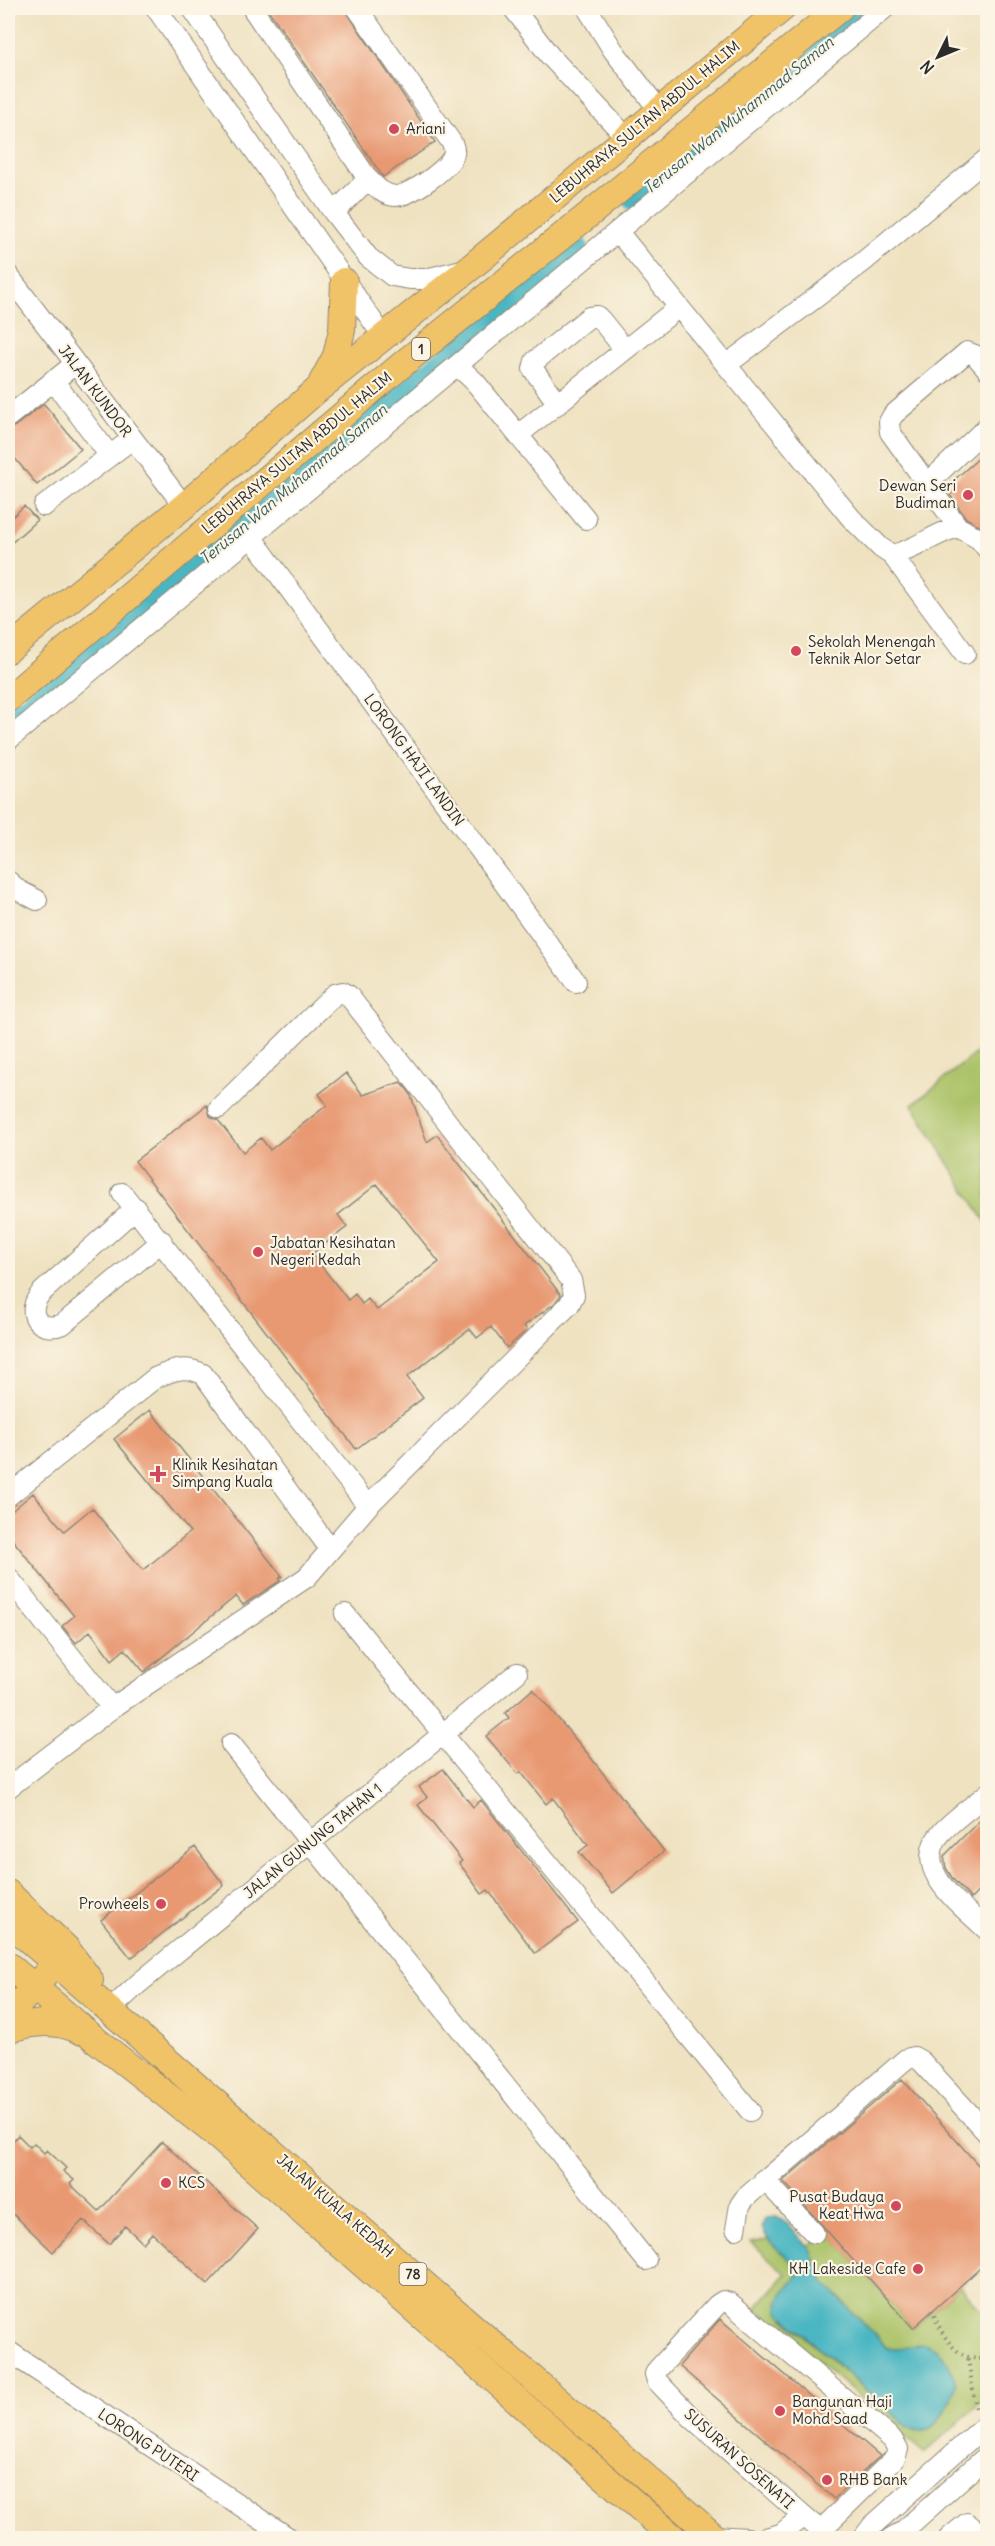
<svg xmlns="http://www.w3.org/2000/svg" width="995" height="2546" font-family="Delius,sans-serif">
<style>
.green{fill:#aac267;stroke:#6a7649;stroke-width:1.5}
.water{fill:#48b6c2;stroke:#3a7076;stroke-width:1.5}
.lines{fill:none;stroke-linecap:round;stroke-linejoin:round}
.canal{stroke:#48b6c2;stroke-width:21}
.building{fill:#e89972;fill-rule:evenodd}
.minor-casing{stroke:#8d8676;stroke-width:22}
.major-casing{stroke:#8d8676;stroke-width:28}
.path{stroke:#8d8676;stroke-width:4;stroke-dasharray:1.5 4.5;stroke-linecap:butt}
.minor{stroke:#fff;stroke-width:20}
.major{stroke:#f1c369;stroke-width:26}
.poi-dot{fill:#d1495b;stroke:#fcf5e5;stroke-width:2}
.labels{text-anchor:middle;stroke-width:4.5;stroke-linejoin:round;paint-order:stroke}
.shield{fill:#fcf5e5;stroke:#6a6863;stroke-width:1.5}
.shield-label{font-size:14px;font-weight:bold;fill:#2b2b2b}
.street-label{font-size:15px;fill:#2b2b2b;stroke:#fcf5e5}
.poi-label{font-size:15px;fill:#2b2b2b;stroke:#fcf5e5;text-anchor:start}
.water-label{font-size:16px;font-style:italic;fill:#355c60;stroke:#fcf5e5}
</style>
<rect width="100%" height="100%" fill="#fcf5e5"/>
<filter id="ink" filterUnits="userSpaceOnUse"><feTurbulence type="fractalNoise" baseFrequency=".0167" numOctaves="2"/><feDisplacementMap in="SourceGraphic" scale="12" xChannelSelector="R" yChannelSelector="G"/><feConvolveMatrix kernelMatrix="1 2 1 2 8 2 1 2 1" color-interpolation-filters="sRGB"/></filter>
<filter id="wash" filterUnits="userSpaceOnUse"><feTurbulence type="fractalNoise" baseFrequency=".008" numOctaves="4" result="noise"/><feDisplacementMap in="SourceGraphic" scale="24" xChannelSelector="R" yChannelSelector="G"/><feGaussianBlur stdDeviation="1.35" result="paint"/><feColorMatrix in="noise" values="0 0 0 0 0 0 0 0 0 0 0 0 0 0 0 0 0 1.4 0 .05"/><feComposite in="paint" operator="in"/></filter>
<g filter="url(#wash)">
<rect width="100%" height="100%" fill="#efe2c1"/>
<path class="green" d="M987 1044V1224L912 1105Z
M827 2230 913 2328 960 2286 987 2316V2397L924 2453 756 2308 786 2274 751 2242 768 2239 793 2262 799 2272 784 2318 908 2427 914 2430 931 2428 952 2400 917 2344 901 2350 887 2348 824 2282 808 2247Z"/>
<path class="water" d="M777 2217 789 2225 811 2250 824 2282 887 2348C899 2351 904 2347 916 2345 939 2339 952 2367 956 2385 954 2398 939 2425 927 2430 921 2433 914 2430 908 2427L780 2313C771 2296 795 2287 799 2272L798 2267C785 2254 768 2245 762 2227L767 2218Z"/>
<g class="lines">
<path class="canal" d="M634 201 871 8
M8 721 578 247"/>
</g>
<g id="blocks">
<path class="building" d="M267 8H344L435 142 383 177Z
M44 404 81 449 37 485 8 450V429L15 426Z
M987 451V531L966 518 950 495 952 493 947 486Z
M24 506 37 520 8 546V521Z
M346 1073 363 1095 401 1082 410 1093 427 1142 437 1135 561 1295 555 1303 524 1326 527 1330 507 1348 491 1327 477 1338 470 1329 407 1377 423 1398 356 1449 135 1161 207 1105 210 1116 218 1120 243 1152 261 1138 270 1150 327 1105 319 1094ZM377 1184 439 1262 377 1310 368 1299 362 1304 355 1294 348 1300 312 1254 347 1227 338 1215Z
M150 1410 282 1576 279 1579 280 1581 243 1605 236 1596 144 1672 125 1649 112 1660 90 1631 76 1643 62 1626 74 1616 8 1534V1514L33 1493 64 1531 92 1508 143 1570 190 1532 114 1439Z
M533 1689 588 1754 664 1851 613 1893 579 1852 588 1845 553 1798 546 1804 521 1772 518 1774 486 1736 509 1718 505 1713Z
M443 1769 473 1807 481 1800 578 1922 535 1953 488 1890 482 1894 459 1863 462 1861 418 1805 427 1797 419 1787Z
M987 1813V1882L971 1899 953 1879 946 1868 944 1856Z
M195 1847 224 1885 131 1958 101 1920Z
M902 2079 987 2175V2262L913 2328 783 2181Z
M18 2135 30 2147 34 2143 44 2153 47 2150 66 2168 63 2171 74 2180 70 2184 99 2211 162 2142 258 2229 208 2284 152 2233 143 2243 125 2226 109 2244 83 2220 53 2252 8 2209V2147Z
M720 2319 880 2456 834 2499 679 2366Z"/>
</g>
</g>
<g filter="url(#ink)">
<use href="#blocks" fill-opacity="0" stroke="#8d8676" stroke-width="1.5"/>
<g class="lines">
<g class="minor-casing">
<path id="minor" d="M156 8 383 336
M192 8 334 213 368 257 392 276 410 279H426L466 269
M252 8 368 179 334 213
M357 8 452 143C453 146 455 149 454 153 453 166 409 197 395 196 383 195 376 187 368 179
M513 8 550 56 627 138
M587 8 613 50 659 110
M618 232 851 518 881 548 892 555C916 550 935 533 958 527L979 539 988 550
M8 275 184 506
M726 365 863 262 988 158
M458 366 475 382 586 519
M53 380 110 456
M558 404 533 369 535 361 589 317 597 316 601 320 625 350
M8 417 75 364
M518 435 679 307
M928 483 988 426
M44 506 132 439
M958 527 890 432 889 422 893 415 967 352 975 355 988 370
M252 538 576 982
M892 555 965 654
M8 740 885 8
M8 881 18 890 37 900
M122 1193 368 1506
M136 1208 41 1293C24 1313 39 1334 63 1324L162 1241
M8 1496 155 1378C174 1370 184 1365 203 1374L330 1549
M8 1577 112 1708
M345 1614 750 2111
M231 1744 646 2260
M8 1788 112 1708 307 1577 368 1506 569 1305 574 1295 571 1280 348 995 343 992 335 994 219 1108
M988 1793C973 1806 955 1818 942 1832 908 1869 963 1906 988 1931
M110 2010 138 1984 517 1673
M764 2179 814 2233
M736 2229 740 2205 745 2198 906 2059 914 2057 921 2061 988 2134
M8 2351 289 2538
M820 2531 895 2458 898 2449 892 2439 730 2303 723 2301 717 2305 658 2369 655 2374 657 2381 691 2417 803 2516 829 2538
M713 2536 747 2538
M766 2538 781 2534 803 2516
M863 2538 872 2526 988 2423
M891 2538 902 2532 988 2455
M949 2538 967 2523 985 2538"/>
</g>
<g class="major-casing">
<path id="major" d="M322 382 336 356 342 330 344 281
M8 650 184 506 317 390 471 267 783 8
M8 699 404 363 592 212 840 8
M8 1893 66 1948 90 1980
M8 1922 716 2538
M8 1965 96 2040 208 2128 674 2538
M8 2016 45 1975
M8 2030C31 2022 57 2019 80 2031"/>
</g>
<path class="path" d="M932 2310C941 2334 958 2366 988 2357
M968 2359 976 2409"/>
<use href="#minor" class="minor"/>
<use href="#major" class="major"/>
</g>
</g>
<g class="poi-dot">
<circle cx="394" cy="129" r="6"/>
<circle cx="968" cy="495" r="6"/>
<circle cx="796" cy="651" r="6"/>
<circle cx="258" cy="1252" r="6"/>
<path d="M155 1465h6v6h6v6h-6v6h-6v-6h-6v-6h6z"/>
<circle cx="161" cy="1904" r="6"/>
<circle cx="166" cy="2183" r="6"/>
<circle cx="896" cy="2206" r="6"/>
<circle cx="918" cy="2269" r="6"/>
<circle cx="780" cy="2411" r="6"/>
<circle cx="827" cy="2480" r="6"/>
</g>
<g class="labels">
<g class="shield">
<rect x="412" y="338" width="18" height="22" rx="4.5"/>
<rect x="399.5" y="2263" width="27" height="22" rx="4.5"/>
</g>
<g class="shield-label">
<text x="421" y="354">1</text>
<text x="413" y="2279">78</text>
</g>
<g class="street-label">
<text transform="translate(645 122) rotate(-40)" y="5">LEBUHRAYA SULTAN ABDUL HALIM</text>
<text transform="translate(95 391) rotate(53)" y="5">JALAN KUNDOR</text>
<text transform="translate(297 453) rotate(-40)" y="5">LEBUHRAYA SULTAN ABDUL HALIM</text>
<text transform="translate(414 760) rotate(54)" y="5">LORONG HAJI LANDIN</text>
<text transform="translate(313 1841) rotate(-39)" y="5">JALAN GUNUNG TAHAN 1</text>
<text transform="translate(335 2206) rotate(41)" y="5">JALAN KUALA KEDAH</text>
<text transform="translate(148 2445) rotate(34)" y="5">LORONG PUTERI</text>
<text transform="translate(739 2459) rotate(42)" y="5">SUSURAN SOSENATI</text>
</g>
<g class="poi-label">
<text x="406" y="134">Ariani</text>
<text x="956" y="491" text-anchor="end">Dewan Seri<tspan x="956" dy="17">Budiman</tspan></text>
<text x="808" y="647">Sekolah Menengah<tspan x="808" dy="17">Teknik Alor Setar</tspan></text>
<text x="270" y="1248">Jabatan Kesihatan<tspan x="270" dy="17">Negeri Kedah</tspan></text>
<text x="172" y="1470">Klinik Kesihatan<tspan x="172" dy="17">Simpang Kuala</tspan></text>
<text x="149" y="1909" text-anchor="end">Prowheels</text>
<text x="178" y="2188">KCS</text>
<text x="884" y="2202" text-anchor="end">Pusat Budaya<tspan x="884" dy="17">Keat Hwa</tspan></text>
<text x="906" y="2274" text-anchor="end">KH Lakeside Cafe</text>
<text x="792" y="2407">Bangunan Haji<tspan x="792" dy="17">Mohd Saad</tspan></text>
<text x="839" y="2485">RHB Bank</text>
</g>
<g class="water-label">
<text transform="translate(738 115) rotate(-39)" y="6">Terusan Wan Muhammad Saman</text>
<text transform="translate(293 484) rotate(-40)" y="6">Terusan Wan Muhammad Saman</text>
</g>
</g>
<rect width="995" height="2546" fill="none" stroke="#fcf5e5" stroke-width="30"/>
<g transform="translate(938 57) rotate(227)" stroke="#fcf5e5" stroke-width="4.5" paint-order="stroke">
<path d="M0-4.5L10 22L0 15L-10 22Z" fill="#2b2b2b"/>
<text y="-9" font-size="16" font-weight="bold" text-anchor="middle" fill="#2b2b2b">N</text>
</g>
</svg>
